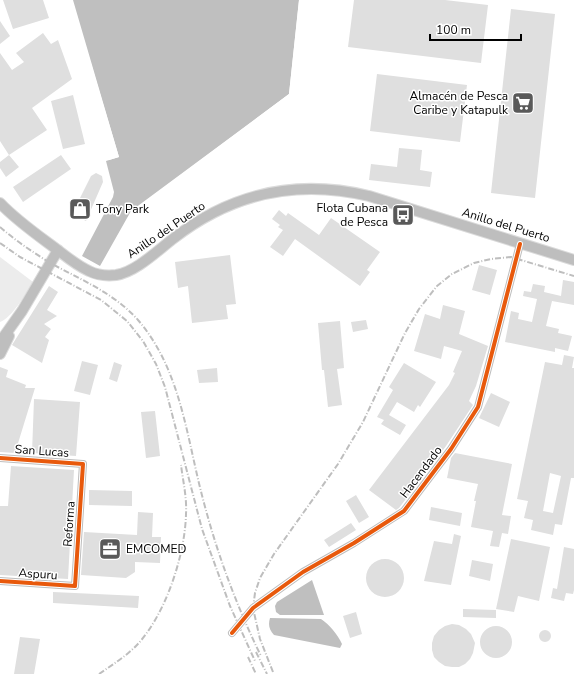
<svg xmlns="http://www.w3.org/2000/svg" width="574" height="674" font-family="'Nunito Sans',sans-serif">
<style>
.green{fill:#ececec}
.water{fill:#bfbfbf}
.pier{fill:#fff}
.building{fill:#dfdfdf;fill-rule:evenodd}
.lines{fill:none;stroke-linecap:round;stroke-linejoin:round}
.major-casing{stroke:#dbdbdb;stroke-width:12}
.minor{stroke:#bebebe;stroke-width:8}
.major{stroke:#bebebe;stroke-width:10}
.rail{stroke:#bebebe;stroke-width:2;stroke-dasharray:6 2 1 2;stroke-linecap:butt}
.cycleway-casing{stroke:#fff;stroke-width:6}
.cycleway{stroke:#e8590c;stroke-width:4}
.labels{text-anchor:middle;stroke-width:3;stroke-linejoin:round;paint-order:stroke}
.poi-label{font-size:12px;fill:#000;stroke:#fff;text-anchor:end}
.street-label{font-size:12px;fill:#000;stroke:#fff}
</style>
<rect width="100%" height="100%" fill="#fff"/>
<path class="green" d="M0 257 33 282C26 293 12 318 0 322Z"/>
<path class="water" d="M73 0H299L289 94 131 211 100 266 82 256 113 197 114 192 106 161 119 157Z
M312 580 324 615H280L276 612 275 606 277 602Z
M270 618 321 619C329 624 338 635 342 644L340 648 274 635C269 629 268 625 270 618Z"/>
<path class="pier" d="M71 0H72L119 157 109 160 108 158 117 155Z
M299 0H301L291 95 152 198 151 197 289 94Z"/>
<path class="building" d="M3 0H43L49 18 13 29Z
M354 0H445L488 5 481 63 348 47Z
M511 9 555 14 535 198 491 193Z
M0 21 10 36 0 44Z
M43 33 51 44 58 40 72 79 32 108 47 130 9 155 0 141V53L12 70 24 62 16 53Z
M377 74 467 85 460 142 370 131Z
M73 95 85 144 63 149 51 101Z
M399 148 422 150 420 170 432 172 430 187 369 180 371 164 397 167Z
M9 155 19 167 6 177 0 168V162Z
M61 155 71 169 23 202 13 187Z
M96 173 102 176 103 182 86 221 72 214 91 176Z
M279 210 286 216 288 213 319 235 331 218 380 252 367 270 370 272 360 286 295 239 283 256 270 247 283 230 278 227 280 225 272 219Z
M230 255 236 304 226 305 228 319 192 323 188 286 178 288 175 262Z
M479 265 497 270 490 295 472 290Z
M563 280 574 282V305L552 301 546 326 559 329 558 333 572 336 568 351 555 348V352L505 342 511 311 519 313 518 319 532 322 537 299 523 296 524 291 531 292 533 284 545 286 544 292 561 296Z
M49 286 58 292 47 310 57 316 44 324 51 329 45 337 49 340 42 363 12 345Z
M443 305 465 311 459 334 488 346 476 386 469 401 473 405 446 446 399 508 396 510 369 490 449 385 455 373 453 372 462 351 444 346 441 359 414 351 425 314 440 319Z
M366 320 368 329 353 332 351 322Z
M340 321 344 368 337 369 342 405 328 407 324 370H322L318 323Z
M564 355 574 357 572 368H574V478H571L562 525 555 524 553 535 531 530 533 520 524 518 528 501 517 499 545 362 562 365ZM550 473 561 476 553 513 543 511Z
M82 361 98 365 90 395 74 391Z
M114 362 122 365 117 382 109 379Z
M404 363 436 382 420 407 418 405 414 412 397 402 389 415 406 425 400 435 381 424 384 420 377 417 393 390 389 387Z
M0 367 8 370 6 377 26 385 25 388H35L15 453 0 452Z
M217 368 218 382 199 383 197 370Z
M491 393 510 402 499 427 479 418Z
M34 399 80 402 76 456 32 453Z
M155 411 160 456 146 458 141 412Z
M455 453 512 464 502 515 511 516 508 534 502 533 499 547 490 546 493 531 471 527 476 501H474L478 484 447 478 451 458Z
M11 466 74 470 68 579 0 575V506H8Z
M89 490 132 491V506L89 505Z
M356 495 369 517 359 523 346 501Z
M431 507 462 513 460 526 429 520Z
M138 512 153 513 152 537H161L160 563 135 562V572L126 578 81 575 84 532 137 535Z
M351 523 356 530 329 547 324 540Z
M454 534 461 536 451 585 424 581 434 541 452 544Z
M511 539 550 547 539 601 518 596 514 612 496 609Z
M564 547 574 549V590L573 594 566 593 564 601 551 598 553 588 557 589Z
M366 578a19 19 0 1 1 38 0a19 19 0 1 1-38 0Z
M472 560 493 564 490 581 469 576Z
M53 592 139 596 138 608 53 603Z
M463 609 496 610V618L463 617Z
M356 612 362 634 350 638 343 616Z
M452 624 459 625 466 629 471 634 475 643 473 653 470 659 465 664 459 667H452L445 666 439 662 434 657 432 650V643L434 636 439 630 445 626Z
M480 642a16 16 0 1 1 32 0a16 16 0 1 1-32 0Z
M539 636a6 6 0 1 1 12 0a6 6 0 1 1-12 0Z
M20 637 40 639 34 674H14Z"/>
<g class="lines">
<g class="major-casing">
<path id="major" d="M0 203C17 221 39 236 59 251 68 258 78 266 89 271 97 275 107 276 116 275 136 272 158 250 174 238 232 193 298 179 369 196L574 260
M0 342 22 311 58 250
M0 354 9 336"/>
</g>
<path class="minor" d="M0 458 83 464 75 586 0 581
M232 633 253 608 303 572 354 543 404 511 451 449 478 407 520 244"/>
<use href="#major" class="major"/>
<path class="rail" d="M0 227C16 241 34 253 52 264 82 280 115 294 138 320 182 371 187 441 204 503 218 556 237 607 261 656
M0 243 20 257 101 300 127 321 143 341 156 364 165 387 202 529 230 606 255 661
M256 652 267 674
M248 657 256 674
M273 672 260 639 253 608 255 593 260 578 274 554 338 464 363 422 405 333 419 309 437 286 452 274 474 263 491 259 511 257 574 276
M99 674C112 665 125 657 136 646 165 616 185 556 186 514 187 498 183 481 181 465"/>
<g class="cycleway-casing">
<path id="cycleway" d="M0 458 83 464 75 586 0 581
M232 633 253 608 303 572 354 543 404 511 451 449 478 407 520 244"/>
</g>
<use href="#cycleway" class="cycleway"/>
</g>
<defs>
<g id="supermarket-square" transform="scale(1.15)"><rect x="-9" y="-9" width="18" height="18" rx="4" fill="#595959" stroke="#fff"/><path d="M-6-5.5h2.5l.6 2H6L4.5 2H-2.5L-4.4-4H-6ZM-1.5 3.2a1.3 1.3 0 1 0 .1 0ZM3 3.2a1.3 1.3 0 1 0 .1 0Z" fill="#fff"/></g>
<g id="shop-square" transform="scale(1.15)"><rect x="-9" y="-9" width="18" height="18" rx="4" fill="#595959" stroke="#fff"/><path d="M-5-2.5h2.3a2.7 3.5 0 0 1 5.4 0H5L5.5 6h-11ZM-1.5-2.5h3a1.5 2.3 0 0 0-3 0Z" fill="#fff"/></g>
<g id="bus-square" transform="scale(1.15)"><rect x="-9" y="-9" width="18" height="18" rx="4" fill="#595959" stroke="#fff"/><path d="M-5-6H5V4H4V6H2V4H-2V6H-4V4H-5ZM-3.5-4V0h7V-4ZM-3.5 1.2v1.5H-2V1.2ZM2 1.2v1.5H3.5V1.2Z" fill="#fff"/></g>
<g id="office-square" transform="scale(1.15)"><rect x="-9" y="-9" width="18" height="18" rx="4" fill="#595959" stroke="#fff"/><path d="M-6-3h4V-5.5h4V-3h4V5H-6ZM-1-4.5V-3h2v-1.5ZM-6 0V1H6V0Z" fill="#fff"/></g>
</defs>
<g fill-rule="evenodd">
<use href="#supermarket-square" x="523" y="103"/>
<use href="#shop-square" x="80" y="209"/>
<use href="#bus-square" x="403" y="215"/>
<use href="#office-square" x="110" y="549"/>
</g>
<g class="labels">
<g class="poi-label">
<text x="508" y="100">Almacén de Pesca<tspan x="508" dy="14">Caribe y Katapulk</tspan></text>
<text x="388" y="212">Flota Cubana<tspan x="388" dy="14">de Pesca</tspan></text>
<text x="96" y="213" text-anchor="start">Tony Park</text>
<text x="126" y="553" text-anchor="start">EMCOMED</text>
</g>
<g class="street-label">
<text transform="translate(506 225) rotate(17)" y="4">Anillo del Puerto</text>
<text transform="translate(166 230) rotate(-34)" y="4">Anillo del Puerto</text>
<text transform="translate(42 451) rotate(4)" y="4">San Lucas</text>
<text transform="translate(421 472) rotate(-53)" y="4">Hacendado</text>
<text transform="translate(69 524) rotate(-86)" y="4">Reforma</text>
<text transform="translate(38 574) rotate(4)" y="4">Aspuru</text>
</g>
</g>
<path d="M430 34v6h91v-6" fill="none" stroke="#000000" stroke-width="2"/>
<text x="436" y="34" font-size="12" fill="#000000" stroke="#ffffff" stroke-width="3" paint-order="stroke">100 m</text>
</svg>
